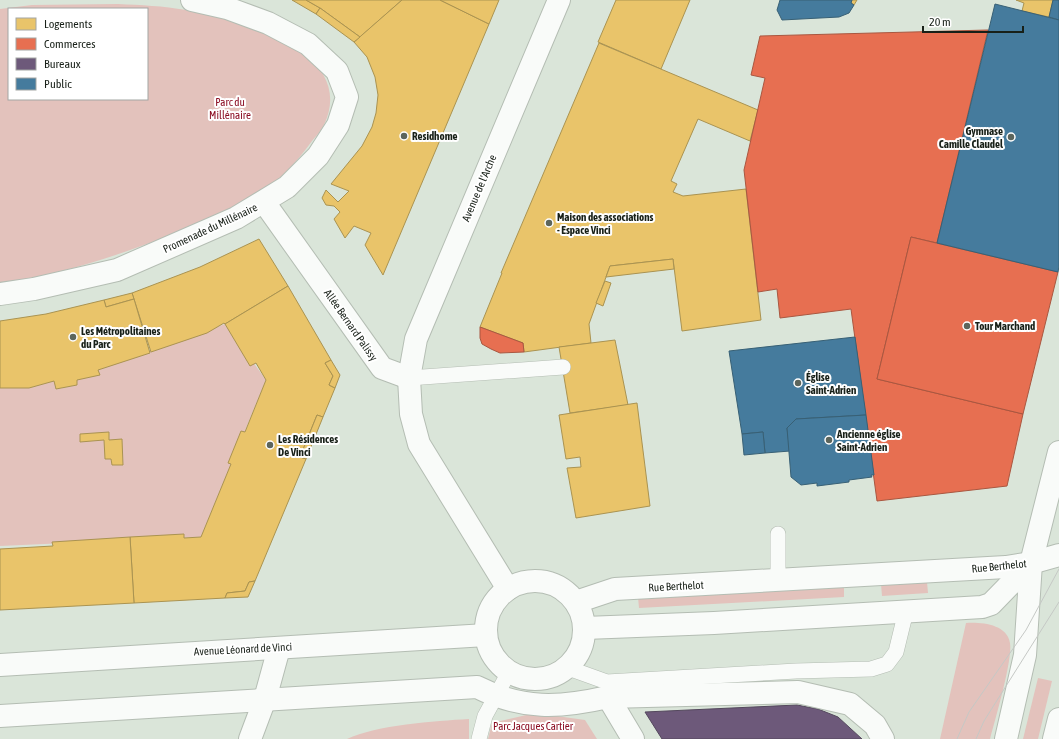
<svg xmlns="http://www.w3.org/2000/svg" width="1059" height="739" font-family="'Asap Condensed',sans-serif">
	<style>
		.green { fill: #e3c2bc; fill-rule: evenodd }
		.homes { fill: #e9c46a; stroke: #aa9351 }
		.shops { fill: #e76f51; stroke: #a95740 }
		.offices { fill: #6d597a; stroke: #54485d }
		.public { fill: #457b9d; stroke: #386075 }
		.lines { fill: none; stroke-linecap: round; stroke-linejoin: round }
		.service-casing { stroke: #b4bdb3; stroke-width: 16 }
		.pedestrian-casing { stroke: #b4bdb3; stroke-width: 24 }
		.minor-casing { stroke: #b4bdb3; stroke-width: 24 }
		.tertiary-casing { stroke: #b4bdb3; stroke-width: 24 }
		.primary-casing { stroke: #b4bdb3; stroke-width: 24 }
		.service { stroke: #f9fbf9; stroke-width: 15 }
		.pedestrian { stroke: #f9fbf9; stroke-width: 22 }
		.minor { stroke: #f9fbf9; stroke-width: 22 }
		.tertiary { stroke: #f9fbf9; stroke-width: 22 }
		.primary { stroke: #f9fbf9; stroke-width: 22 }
		.tram { stroke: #c5c8c5; stroke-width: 1 }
		.poi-dot { fill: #5c655c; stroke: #fff; stroke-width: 1.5 }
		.labels { text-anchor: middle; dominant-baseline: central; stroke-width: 4; stroke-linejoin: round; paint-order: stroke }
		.park-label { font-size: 11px; fill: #8a0b21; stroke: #fff }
		.poi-label { font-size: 11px; font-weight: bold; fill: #182018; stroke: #fff; text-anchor: start }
		.street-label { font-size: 11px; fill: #182018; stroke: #fff }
	</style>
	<rect width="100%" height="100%" fill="#dae5d9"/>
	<g class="green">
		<path d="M118 4C141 5 163 6 186 10 237 19 359 50 324 125 321 131 316 136 312 141 296 163 276 185 252 199 226 214 196 225 168 236 114 257 58 275 0 284V9L32 5ZM9 9H147V99H9Z"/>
		<polygon points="225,324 266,380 201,537 0,546 0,388 29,388 54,381 57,389 77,385 77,380 99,374 98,370"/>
		<polygon points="927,582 928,593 882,596 881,584"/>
		<polygon points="844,586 844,597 639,608 638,597"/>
		<path d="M966 623C981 622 1007 624 1010 643 1013 659 995 720 990 739H940Z"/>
		<polygon points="1038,678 1052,681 1038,739 1023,739"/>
		<polygon points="535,713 585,720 597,739 488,739 492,723"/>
		<path d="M469 719V739H347C376 725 435 721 469 719Z"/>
	</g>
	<g class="homes">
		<polygon points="292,0 306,0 320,8 316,14"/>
		<polygon points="306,0 402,0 360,37 320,8"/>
		<polygon points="402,0 440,0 489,24 383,275 365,245 371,233 354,226 345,238 334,219 340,212 334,206 326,205 322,198 326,190 338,202 349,191 331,184 362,146 372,127 376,113 378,95 375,77 367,57 354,42"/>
		<polygon points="440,0 499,0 489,24"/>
		<polygon points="616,0 690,0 661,69 598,42"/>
		<polygon points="852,0 857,0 854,5 851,3"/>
		<polygon points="1016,0 1053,0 1049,17 1022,11 1024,3"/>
		<polygon points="320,8 360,37 354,42 316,14"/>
		<polygon points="599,43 758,110 750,141 698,119 671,181 677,184 673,192 683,196 746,189 761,320 682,331 673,259 610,266 589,324 591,343 524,352 523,343 480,327 502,273 501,273"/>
		<polygon points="259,239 288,286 225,324 224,323 207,333 151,352 132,293 200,267"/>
		<polygon points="673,259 674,269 606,277 610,266"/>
		<polygon points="605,281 611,283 603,306 596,303"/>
		<polygon points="288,286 331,360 325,363 333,376 329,385 335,388 323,417 317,415 300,457 306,459 255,581 249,582 245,591 227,593 225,598 134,603 130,537 184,534 184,538 201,537 231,464 228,463 241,431 245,432 266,380 256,363 250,366 225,324"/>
		<polygon points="132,293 134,299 106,307 104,300"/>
		<polygon points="134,299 150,353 98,370 100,375 77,380 77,385 56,389 54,381 29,388 0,388 0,321 46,314 104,300 106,307"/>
		<polygon points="615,340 628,405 570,413 559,347"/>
		<polygon points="331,360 340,375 335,388 329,385 333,376 325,363"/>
		<polygon points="637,403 650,506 576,518 567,468 581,467 580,457 566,459 559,415"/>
		<polygon points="317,415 323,417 306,459 300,457"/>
		<polygon points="109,432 109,440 122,439 123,465 112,465 111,459 105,459 104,440 80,442 80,434"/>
		<polygon points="130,537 134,603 0,610 0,549 53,546 52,542"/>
		<polygon points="255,581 248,597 225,598 227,593 245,591 249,582"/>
	</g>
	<g class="shops">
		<polygon points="988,30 937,243 911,237 877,379 1023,414 1007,486 877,501 851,309 780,318 777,289 758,292 744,170 765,78 751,75 760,36"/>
		<polygon points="911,237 1058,272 1023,414 877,379"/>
		<polygon points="480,327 523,343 524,352 500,353 491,349 482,344 480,338"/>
	</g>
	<polygon class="offices" points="797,705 818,709 838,717 862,739 662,739 645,712"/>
	<g class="public">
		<polygon points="780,0 852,0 851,3 854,5 849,13 839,17 782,20 777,10"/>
		<polygon points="1053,0 1059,0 1059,20 1049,17"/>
		<polygon points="995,4 1059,20 1059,266 1058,272 937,243"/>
		<polygon points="855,337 866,415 796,419 787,428 790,451 765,453 763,432 742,434 729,351"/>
		<polygon points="866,415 874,475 871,475 872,477 849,480 849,482 817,486 817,483 801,485 791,477 787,428 796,419"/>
		<polygon points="763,432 765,453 744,455 742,434"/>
	</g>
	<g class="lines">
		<defs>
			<g id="service">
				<polyline points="409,378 563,367"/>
				<polyline points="778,581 778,534"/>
				<polyline points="568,668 607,682 796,671 871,669 887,664 896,652 906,611"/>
				<polyline points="479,739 485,716 509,672"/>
			</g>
			<g id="pedestrian">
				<polyline points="264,202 382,368 409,378"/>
				<polyline points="0,294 34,289 117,270 236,218 287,187 318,156 338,125 347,97 337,71 308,44 268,23 227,8 192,0"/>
				<polyline points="608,697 633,739"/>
				<path d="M0 716 477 687C522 710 560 708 608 697L798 692 850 704 875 725 883 739"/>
			</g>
			<g id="minor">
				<circle cx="535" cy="630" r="49"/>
				<polyline points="508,589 419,444 411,414 409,378 416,339 559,0"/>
				<polyline points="576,602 615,589 1006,567 1031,563"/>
				<polyline points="585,628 714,623 982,607 991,604 1031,563"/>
				<polyline points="0,665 486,635"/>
				<polyline points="250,739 265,699 279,648"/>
			</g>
			<polyline id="tertiary" points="1031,563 1059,555"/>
			<g id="primary">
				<polyline points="1006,739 1025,655 1031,563 1059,452"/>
				<polyline points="1054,739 1059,719"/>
			</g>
		</defs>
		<use href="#service" class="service-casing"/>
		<use href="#pedestrian" class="pedestrian-casing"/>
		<use href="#minor" class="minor-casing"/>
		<use href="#tertiary" class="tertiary-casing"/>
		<use href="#primary" class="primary-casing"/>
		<use href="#service" class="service"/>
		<use href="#pedestrian" class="pedestrian"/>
		<use href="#minor" class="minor"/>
		<use href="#tertiary" class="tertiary"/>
		<use href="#primary" class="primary"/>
		<g class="tram">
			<polyline points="957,739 969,712 1026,630 1059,569"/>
			<polyline points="976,739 984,721 1059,602"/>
		</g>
	</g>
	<g class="poi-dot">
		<circle cx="404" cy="136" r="4"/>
		<circle cx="1011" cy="137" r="4"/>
		<circle cx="549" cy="223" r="4"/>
		<circle cx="967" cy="326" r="4"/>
		<circle cx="73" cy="337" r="4"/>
		<circle cx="798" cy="383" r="4"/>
		<circle cx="829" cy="440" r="4"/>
		<circle cx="270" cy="445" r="4"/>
	</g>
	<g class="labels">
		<g class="park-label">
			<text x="230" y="102">Parc du<tspan x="230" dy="13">Millénaire</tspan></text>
			<text x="533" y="726">Parc Jacques Cartier</text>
		</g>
		<g class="poi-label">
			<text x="1003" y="131" text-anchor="end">Gymnase<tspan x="1003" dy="13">Camille Claudel</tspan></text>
			<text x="412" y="136">Residhome</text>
			<text x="557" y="217">Maison des associations<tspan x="557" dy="13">- Espace Vinci</tspan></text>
			<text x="975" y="326">Tour Marchand</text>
			<text x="81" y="331">Les Métropolitaines<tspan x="81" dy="13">du Parc</tspan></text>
			<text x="806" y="377">Église<tspan x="806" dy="13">Saint-Adrien</tspan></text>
			<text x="837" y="434">Ancienne église<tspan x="837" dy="13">Saint-Adrien</tspan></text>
			<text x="278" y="439">Les Résidences<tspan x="278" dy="13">De Vinci</tspan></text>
		</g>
		<g class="street-label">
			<text transform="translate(479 188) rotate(-67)">Avenue de l'Arche</text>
			<text transform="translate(210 228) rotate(-25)">Promenade du Millénaire</text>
			<text transform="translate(351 325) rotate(55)">Allée Bernard Palissy</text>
			<text transform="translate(999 566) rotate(-6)">Rue Berthelot</text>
			<text transform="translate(676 586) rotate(-3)">Rue Berthelot</text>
			<text transform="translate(243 649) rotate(-3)">Avenue Léonard de Vinci</text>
		</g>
	</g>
	<rect x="8" y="8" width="140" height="92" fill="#ffffff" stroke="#a3a6a3"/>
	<rect x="16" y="18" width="20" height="12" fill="#e9c46a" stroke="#a3a6a3"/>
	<text x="44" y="28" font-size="12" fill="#182018">Logements</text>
	<rect x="16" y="38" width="20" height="12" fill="#e76f51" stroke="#a3a6a3"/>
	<text x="44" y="48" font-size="12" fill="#182018">Commerces</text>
	<rect x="16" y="58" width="20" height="12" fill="#6d597a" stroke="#a3a6a3"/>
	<text x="44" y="68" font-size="12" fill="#182018">Bureaux</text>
	<rect x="16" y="78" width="20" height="12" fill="#457b9d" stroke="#a3a6a3"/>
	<text x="44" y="88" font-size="12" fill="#182018">Public</text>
	<path d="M923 26v6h100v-6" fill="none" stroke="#182018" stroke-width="2"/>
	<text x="929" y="26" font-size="12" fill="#182018" stroke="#ffffff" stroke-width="3" paint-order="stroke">20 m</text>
</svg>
